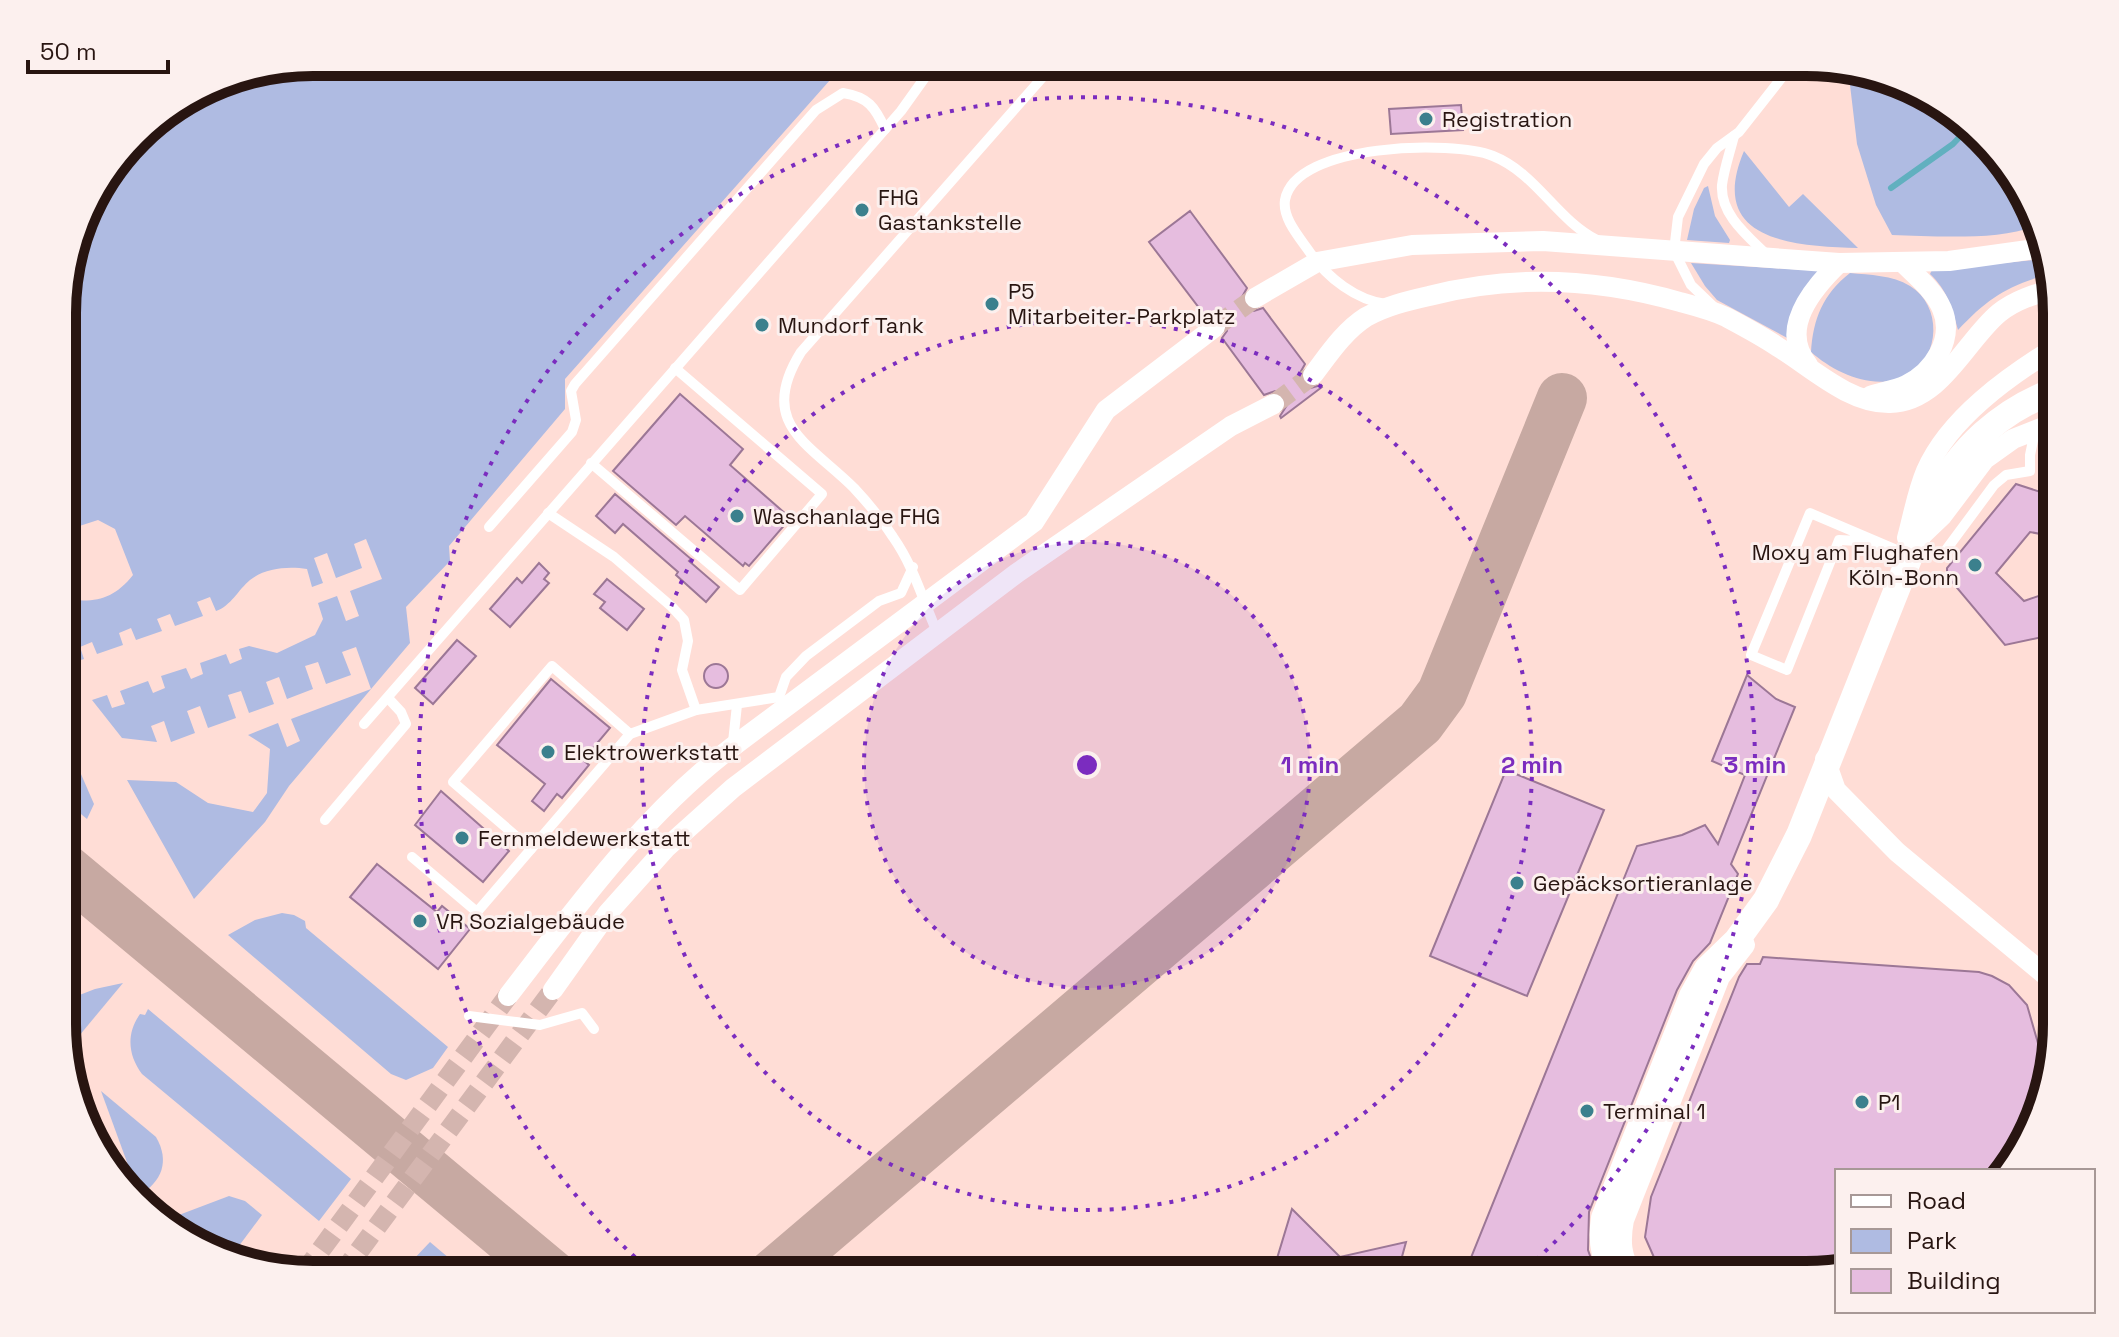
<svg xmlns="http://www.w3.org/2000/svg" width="2119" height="1337" font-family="'Space Grotesk',sans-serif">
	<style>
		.green { fill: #afbbe2 }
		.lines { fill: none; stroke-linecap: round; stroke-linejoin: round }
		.stream { stroke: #61b0bf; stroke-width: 6 }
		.taxiway { stroke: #c7a9a2; stroke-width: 50 }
		.building { fill: #e6bddf; stroke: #9c7796; stroke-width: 2 }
		.minor-tunnel { stroke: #d4b5af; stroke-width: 20; stroke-dasharray: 20 10; stroke-linecap: butt }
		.service { stroke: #fff; stroke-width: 10 }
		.minor { stroke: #fff; stroke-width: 20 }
		.tertiary { stroke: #fff; stroke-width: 26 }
		.ring { fill: none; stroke: #7b2cbf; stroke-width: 4; stroke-dasharray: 4 8 }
		.poi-dot { fill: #3b808d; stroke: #fcf0ee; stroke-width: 3 }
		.labels { text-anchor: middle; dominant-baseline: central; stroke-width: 6; stroke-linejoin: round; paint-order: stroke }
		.poi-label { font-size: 22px; fill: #281511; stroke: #fcf0ee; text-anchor: start }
		.rim { fill: none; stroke: #281511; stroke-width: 10 }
		.centre { fill: #7b2cbf; stroke: #fcf0ee; stroke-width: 4 }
		.ring-label { font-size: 24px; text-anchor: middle; font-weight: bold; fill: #7b2cbf; stroke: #fcf0ee; stroke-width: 6; stroke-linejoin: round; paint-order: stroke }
	</style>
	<rect width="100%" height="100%" fill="#ffddd6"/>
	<g class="green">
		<path d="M313 62H846L565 379V409L449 546 450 561 406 607 410 643 289 786 265 822 194 899 127 780 176 782 208 803 253 812 267 793 270 749 248 735 278 723 287 747 300 741 291 719 371 689 356 647 342 652 351 675 326 684 318 662 305 666 313 689 287 699 279 677 266 682 274 704 249 713 241 691 228 695 236 718 208 728 200 706 187 711 195 733 171 742 164 721 151 726 157 742 122 738 92 700 107 695 112 708 125 704 120 691 148 681 153 693 165 688 161 676 186 668 191 679 203 674 200 663 226 654 230 664 242 659 239 649 249 646 277 653 315 635 323 619 318 603 337 596 346 621 359 616 350 591 382 579 366 539 354 544 362 568 336 578 327 553 314 558 323 583 312 587 307 569C288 566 265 568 250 580 238 590 231 606 216 611L210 597 197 602 203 616 175 626 170 614 157 619 162 631 136 640 131 628 119 633 123 645 97 654 92 642 80 647 84 659 68 664 64 662V599C95 603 113 600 133 575L115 529 98 520 64 531V281L88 202 147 125 217 81Z"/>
		<path d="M1848 68 1871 71 1945 104 2023 187 2035 226C1998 241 1932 236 1892 235L1876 205 1857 144Z"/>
		<path d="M1744 151 1789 207 1803 194 1858 248C1793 246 1706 241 1744 151Z"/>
		<polygon points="1708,186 1715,216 1730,240 1729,243 1687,240 1694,209 1704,188"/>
		<path d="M2045 259 2050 274C2008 285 1988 298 1958 330 1952 307 1947 290 1930 274L1932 270Z"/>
		<polygon points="1691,263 1821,271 1791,340 1717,300 1705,286"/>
		<path d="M1850 273C1870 275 1892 275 1910 286 1942 305 1941 357 1908 375 1876 392 1836 374 1811 352 1813 319 1823 294 1850 273Z"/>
		<polygon points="64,735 94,804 87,819 64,800"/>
		<polygon points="282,913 294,915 305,921 306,928 448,1047 433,1068 406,1080 391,1074 228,935 255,920"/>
		<polygon points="123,983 74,1042 64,1034 64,1001 95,989"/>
		<path d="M148 1009 351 1179 319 1221 142 1074C128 1055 126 1034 140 1014L145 1015Z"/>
		<path d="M101 1091 156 1137C170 1161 162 1182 139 1195Z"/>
		<polygon points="229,1196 245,1201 262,1215 230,1258 174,1233 163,1221"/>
		<polygon points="430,1242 469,1275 409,1275 411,1262"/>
	</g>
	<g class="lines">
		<polyline class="stream" points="1891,188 1953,144 1968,128"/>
		<g class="taxiway">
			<polyline points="64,868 552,1275"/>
			<polyline points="772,1275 1420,723 1442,693 1562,398"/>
		</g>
	</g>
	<g class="building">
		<polygon points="1461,105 1463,130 1391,134 1389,109"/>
		<polygon points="1190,211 1247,288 1242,297 1244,305 1254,311 1263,308 1305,364 1300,373 1301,381 1311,388 1321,385 1322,387 1281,418 1280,416 1287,405 1285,397 1275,391 1264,395 1222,338 1227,331 1226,320 1214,314 1206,317 1149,242"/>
		<polygon points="680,394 743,449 730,465 787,515 784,518 788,521 749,566 745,563 743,566 685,516 676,525 613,471"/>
		<polygon points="2016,484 2056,497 2056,537 2030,532 1996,573 2024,601 2056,590 2056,634 2005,645 1947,576 1947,568"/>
		<polygon points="615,494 691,559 689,561 719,587 706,602 676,575 678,572 623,524 615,533 596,516"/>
		<polygon points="539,563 549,573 544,579 549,583 510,627 490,609 517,578 522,583"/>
		<polygon points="607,579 644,609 627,630 600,608 605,602 594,594"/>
		<polygon points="457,640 476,656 433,704 415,688"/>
		<circle cx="716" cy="676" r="12"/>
		<polygon points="1747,675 1776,699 1795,707 1731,864 1738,874 1710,943 1693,961 1677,990 1589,1212 1588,1250 1597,1275 1464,1275 1637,846 1682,835 1705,825 1718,844 1745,775 1712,761"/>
		<polygon points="551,679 610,728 583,760 589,765 562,798 557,794 544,811 532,801 545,784 497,745"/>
		<polygon points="1506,770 1604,810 1527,996 1430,956"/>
		<polygon points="441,791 509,851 483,882 415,825"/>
		<polygon points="377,864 437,912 442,906 470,929 438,969 350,897"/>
		<polygon points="1763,957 1979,972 1992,976 2009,985 2027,1005 2046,1071 2015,1163 2006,1171 1837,1171 1837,1270 1822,1274 1668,1275 1656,1262 1645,1237 1651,1197 1739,977 1747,964 1760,964"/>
		<polygon points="1292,1209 1340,1257 1406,1242 1397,1275 1272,1275"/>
	</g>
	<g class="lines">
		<g class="minor-tunnel">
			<polyline points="1215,327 1255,298"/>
			<polyline points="1274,404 1313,375"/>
			<polyline points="303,1274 508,996"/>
			<polyline points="341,1275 553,990"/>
		</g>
		<g class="service">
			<path d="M1734 136C1730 152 1724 169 1722 185 1720 215 1749 237 1768 256"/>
			<path d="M1386 304C1356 300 1328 278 1311 254 1301 239 1282 219 1285 200 1295 143 1453 140 1493 156 1536 173 1557 220 1597 240"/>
			<polyline points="1713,306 1691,285 1674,251 1678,217 1704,164 1717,148 1739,132 1794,62"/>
			<polyline points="591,463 740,590 822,494 675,368"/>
			<polyline points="548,513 614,557 672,607 684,620 688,641 682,670 696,710"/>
			<polygon points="1810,513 1904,553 1859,541 1839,540 1787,670 1751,655"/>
			<path d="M489 527 572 432 576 420 571 391 575 384 816 110 843 93C868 97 875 107 885 129"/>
			<polyline points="1940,558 1994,485 2006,475 2030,471 2030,455 2035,431"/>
			<path d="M937 632C922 598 914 567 893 537 882 520 868 503 854 488 810 444 756 424 801 352L1056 62"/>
			<polyline points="364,724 901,111 936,62"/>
			<polyline points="733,742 737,705"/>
			<polyline points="325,820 406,724 401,712 388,698"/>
			<polyline points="531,849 453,782 552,666 630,734"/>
			<polyline points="412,857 477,912 630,734 696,710 779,697 786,677 806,656 879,601 901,593 913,567"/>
			<polyline points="469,1016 540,1025 582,1013 594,1029"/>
		</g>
		<g class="minor">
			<polyline points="1255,298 1317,262 1412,245 1543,241 1839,263 1949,261 2042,248"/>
			<path d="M1808 365C1778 329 1813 288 1839 263"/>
			<path d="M1313 375C1329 354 1344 331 1366 317 1386 306 1407 301 1429 296 1514 274 1596 278 1680 302 1695 306 1711 310 1726 317 1743 326 1762 336 1778 347 1811 367 1849 404 1890 403 1941 402 1966 340 1999 313 2015 300 2035 294 2054 289"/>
			<path d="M1870 396C1882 392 1895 390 1906 385 1933 372 1955 339 1942 309 1934 290 1916 276 1902 262"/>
			<polyline points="1921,536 1942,516 1985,459 2013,439 2056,422"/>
			<path d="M1907 538C1913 516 1917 492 1926 471 1949 418 2009 376 2056 347"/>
			<polyline points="1825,759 1836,790 1897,852 2056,984"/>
			<polyline points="553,990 607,914 666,848 733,788 1017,573 1231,426 1274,404"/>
			<path d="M508 996C576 908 642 816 731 748L1034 522 1106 410 1215 327"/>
			<path d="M1633 1275C1621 1257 1620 1241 1624 1220L1720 977 1745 945"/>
		</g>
		<path class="tertiary" d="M1617 1275C1602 1260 1601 1238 1604 1218L1692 996 1707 969 1737 940 1766 900 1799 835 1932 501C1959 449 2001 410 2056 390"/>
	</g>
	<circle cx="1087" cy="765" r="223" fill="#7b2cbf" fill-opacity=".12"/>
	<g class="ring">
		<circle cx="1087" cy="765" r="223"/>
		<circle cx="1087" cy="765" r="445"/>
		<path d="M653 1273A668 668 0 1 1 1521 1273"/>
	</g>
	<g class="poi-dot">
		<circle cx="1426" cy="119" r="8"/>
		<circle cx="862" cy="210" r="8"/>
		<circle cx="992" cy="304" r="8"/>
		<circle cx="762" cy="325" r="8"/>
		<circle cx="737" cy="516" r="8"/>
		<circle cx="1975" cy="565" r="8"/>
		<circle cx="548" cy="752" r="8"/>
		<circle cx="462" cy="838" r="8"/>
		<circle cx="1517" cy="883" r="8"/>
		<circle cx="420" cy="921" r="8"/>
		<circle cx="1862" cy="1102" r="8"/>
		<circle cx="1587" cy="1111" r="8"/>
	</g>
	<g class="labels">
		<g class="poi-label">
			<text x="1442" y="119">Registration</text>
			<text x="878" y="197">FHG<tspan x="878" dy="25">Gastankstelle</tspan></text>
			<text x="1008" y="291">P5<tspan x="1008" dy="25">Mitarbeiter-Parkplatz</tspan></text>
			<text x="778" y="325">Mundorf Tank</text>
			<text x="753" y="516">Waschanlage FHG</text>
			<text x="1959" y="552" text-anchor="end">Moxy am Flughafen<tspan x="1959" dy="25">Köln-Bonn</tspan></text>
			<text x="564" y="752">Elektrowerkstatt</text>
			<text x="478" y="838">Fernmeldewerkstatt</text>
			<text x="1533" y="883">Gepäcksortieranlage</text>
			<text x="436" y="921">VR Sozialgebäude</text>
			<text x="1878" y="1102">P1</text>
			<text x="1603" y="1111">Terminal 1</text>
		</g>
	</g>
	<path d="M0 0H2119V1337H0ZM313 76H1806A237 237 0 0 1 2043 313V1024A237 237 0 0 1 1806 1261H313A237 237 0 0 1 76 1024V313A237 237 0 0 1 313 76Z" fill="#fcf0ee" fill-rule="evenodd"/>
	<path class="rim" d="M313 76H1806A237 237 0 0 1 2043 313V1024A237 237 0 0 1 1806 1261H313A237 237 0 0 1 76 1024V313A237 237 0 0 1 313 76Z"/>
	<circle cx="1087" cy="765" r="12" class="centre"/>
	<g class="ring-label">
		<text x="1310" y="773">1 min</text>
		<text x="1532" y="773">2 min</text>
		<text x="1755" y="773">3 min</text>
	</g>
	<rect x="1835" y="1169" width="260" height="144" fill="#fcf0ee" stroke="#a79896" stroke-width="2"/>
	<rect x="1851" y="1195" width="40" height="12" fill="#ffffff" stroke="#a79896" stroke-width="2"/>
	<text x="1907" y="1209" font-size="24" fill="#281511">Road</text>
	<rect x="1851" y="1229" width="40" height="24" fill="#afbbe2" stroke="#a79896" stroke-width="2"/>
	<text x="1907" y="1249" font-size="24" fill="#281511">Park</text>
	<rect x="1851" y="1269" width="40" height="24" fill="#e6bddf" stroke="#a79896" stroke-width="2"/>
	<text x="1907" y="1289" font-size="24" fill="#281511">Building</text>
	<path d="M28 60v12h140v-12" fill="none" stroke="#281511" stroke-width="4"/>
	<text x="40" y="60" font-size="24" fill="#281511" stroke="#fcf0ee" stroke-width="6" paint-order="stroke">50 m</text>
</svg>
